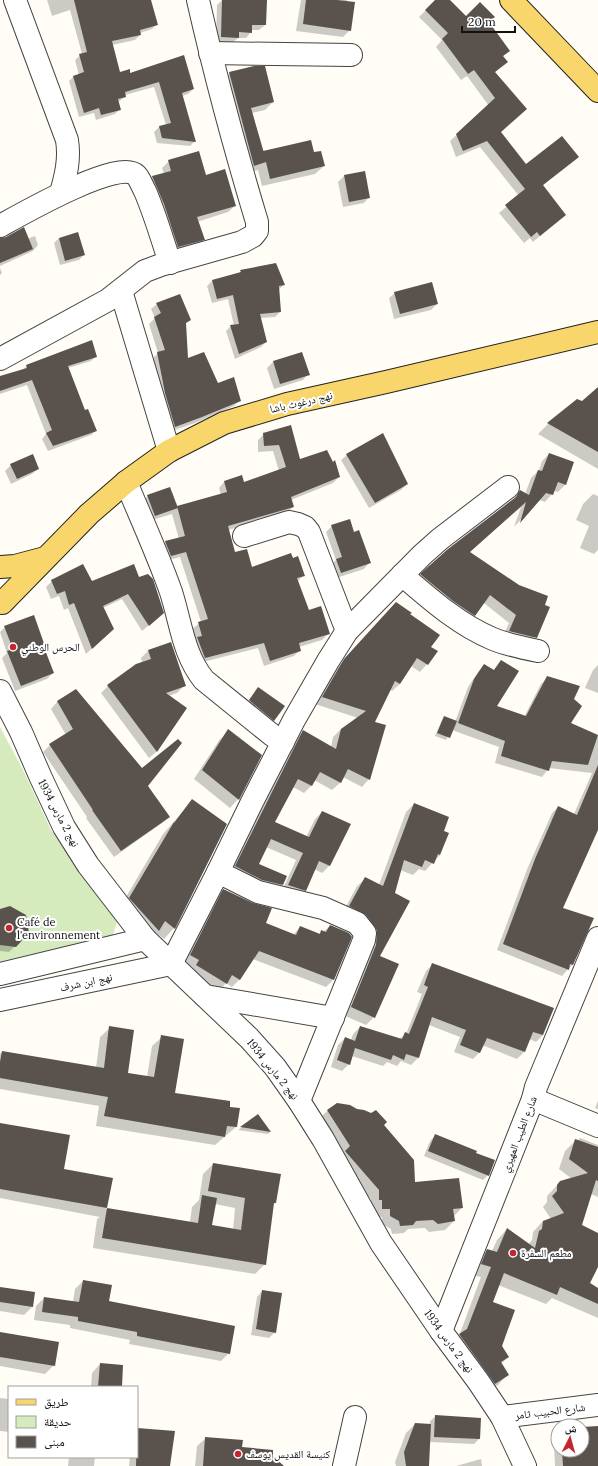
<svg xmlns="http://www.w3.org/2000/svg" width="598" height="1466" font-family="Lora,'Noto Naskh Arabic',serif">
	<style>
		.green { fill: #d5ebbd }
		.shadow { fill: #0003; fill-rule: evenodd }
		.building { fill: #5a524d }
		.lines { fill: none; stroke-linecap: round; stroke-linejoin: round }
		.minor-casing { stroke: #444; stroke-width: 24 }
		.major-casing { stroke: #222; stroke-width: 24 }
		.minor { stroke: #fff; stroke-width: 22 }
		.major { stroke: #f9d66b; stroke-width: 22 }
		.poi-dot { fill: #c4262e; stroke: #fff; stroke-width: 1.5 }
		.labels { text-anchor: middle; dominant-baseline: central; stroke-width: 4; stroke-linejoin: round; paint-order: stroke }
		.street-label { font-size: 11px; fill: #111; stroke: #fff }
		.poi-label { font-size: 11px; fill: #111; stroke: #fff; text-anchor: start }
	</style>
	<rect width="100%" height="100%" fill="#fffdf5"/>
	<polygon class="green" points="0,727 23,770 51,830 117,921 113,935 0,963"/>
	<g class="shadow">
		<polygon points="47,0 117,0 157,24 152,29 140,33 140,35 135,40 112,45 120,73 130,74 193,89 188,94 182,96 195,141 190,146 157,143 154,132 159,127 166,125 154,87 125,95 125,97 118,102 120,109 115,114 96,120 94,113 79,117 69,81 74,76 79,75 75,60 82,54 70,10 52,16"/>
		<polygon points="222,0 266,0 265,25 259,30 251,30 251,32 246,38 238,38 232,43 216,42 217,5"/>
		<polygon points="301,0 347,0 350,30 343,37 296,31"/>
		<polygon points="436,0 448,0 466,18 488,22 509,50 502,57 506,62 494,73 500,133 526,166 578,157 542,186 565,215 533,242 530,238 524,243 499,213 519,196 480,147 456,157 450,141 489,106 467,76 461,80 436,47 442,40 419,17"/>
		<polygon points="230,73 273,102 265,110 252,113 263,153 313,153 324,166 315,174 262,186 258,170 245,173 222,81"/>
		<polygon points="169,161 205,176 235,206 228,212 197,222 203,239 197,246 171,253 145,184 152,177 164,174 162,168"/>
		<polygon points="344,176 369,197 364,203 343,207 338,182"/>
		<polygon points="35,236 38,245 33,251 0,266 0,249"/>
		<polygon points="59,238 84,255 79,260 60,265 54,243"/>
		<polygon points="0,268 2,273 0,275"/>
		<polygon points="241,271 284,285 278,290 280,312 275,317 260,318 266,342 261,347 235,359 226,331 231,326 234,326 228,299 212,303 207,286 212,281 238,274"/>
		<polygon points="395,293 437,304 431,310 394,319 389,298"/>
		<polygon points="157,304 190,319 185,324 187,360 217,385 240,400 234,406 195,423 169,432 152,359 158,353 149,324 155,318 151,309"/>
		<polygon points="301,353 308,374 303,380 274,389 267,368 273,362"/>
		<polygon points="96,356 91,361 68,368 85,412 96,430 91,435 48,451 42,439 46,434 27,385 0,394 0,378 22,370 27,366"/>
		<polygon points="598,388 598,469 538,434 548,424 583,402"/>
		<polygon points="290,427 299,460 339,477 333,483 291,500 293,507 287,513 228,530 235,553 252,568 293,559 304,575 297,582 308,611 328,634 322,640 299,647 300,650 294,656 264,666 258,648 199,663 192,629 201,622 180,557 165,561 159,548 165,542 179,539 172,514 149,521 142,502 148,496 176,508 221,495 219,488 225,481 244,483 279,471 273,451 258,452 258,440 264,434"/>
		<polygon points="549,454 573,462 565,485 558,492 554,491 552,494 545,502 539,500 514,527 521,507 469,552 538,634 530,641 502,638 509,623 484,603 467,623 414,582 449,549 511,502 520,491 525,494 531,478 539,470 542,461"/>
		<polygon points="347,455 407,484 401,490 369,508 341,460"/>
		<polygon points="11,465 38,469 32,474 11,484 5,471"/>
		<polygon points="593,494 598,496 598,550 594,554 580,548 589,526 576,520 583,504"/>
		<polygon points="332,526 354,533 369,563 364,569 336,578 331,565 336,560 326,532"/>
		<polygon points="83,565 92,582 138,578 157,618 142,631 122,599 103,608 107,634 86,654 68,608 64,610 59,596 51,599 46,587 52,581"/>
		<polygon points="389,611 409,614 430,647 427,664 420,672 411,666 400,684 392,691 390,689 373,722 369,779 362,787 343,777 340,783 332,790 314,780 311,786 304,793 293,787 274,822 306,837 315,819 322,812 349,825 329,866 322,873 314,869 305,890 298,898 281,893 296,860 266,847 258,865 282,885 274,892 228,874 295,739 303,732 331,747 333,737 341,729 358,718 315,704 337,668"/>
		<polygon points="5,627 44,650 53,673 47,679 15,691 2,658 7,653 0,632"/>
		<polygon points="170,644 184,686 177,693 168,696 186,709 156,752 149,758 101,693 108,686 136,665 142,663 141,658 148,651"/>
		<polygon points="501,661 496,706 524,717 541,684 547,678 573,699 570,724 598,736 598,828 562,908 572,965 562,976 497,950 528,867 552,813 558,807 574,814 592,773 549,768 542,777 495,763 499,747 452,730 446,740 435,736 442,720 445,717 455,722 468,687 478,672 484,665 493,671"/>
		<polygon points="598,665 598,693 585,688 593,670"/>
		<polygon points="259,689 274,720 268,726 244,707"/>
		<polygon points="76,691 169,816 162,823 114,857 86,818 87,817 43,752 50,745 66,735 51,709 57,702"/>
		<polygon points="229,731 238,799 230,808 194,779 220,739"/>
		<polygon points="193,800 174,928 164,939 156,933 148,941 119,909 163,834"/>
		<polygon points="414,804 443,831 440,855 425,871 419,869 413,875 400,870 379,956 374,1017 366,1025 343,1015 368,954 342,914 357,886 366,878 379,885 406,812"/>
		<polygon points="224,890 264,924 293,935 300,927 319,934 321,932 323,932 330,926 333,980 326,987 253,959 240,979 232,987 226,983 219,991 189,973 192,967 183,962 216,897"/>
		<polygon points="0,910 28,933 9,952 0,951"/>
		<polygon points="433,964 543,1035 536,1042 529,1039 524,1052 517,1059 482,1045 480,1052 473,1059 454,1052 460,1037 429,1025 418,1058 411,1065 401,1061 397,1066 387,1062 383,1066 352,1056 349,1064 342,1071 331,1067 338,1045 345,1038 351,1040 353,1034 360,1027 399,1039 406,1034 422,994 417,992 426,971"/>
		<polygon points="110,1028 127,1073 147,1077 152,1046 162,1037 174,1093 228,1108 236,1127 215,1145 96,1126 99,1106 0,1089 0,1054 2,1052 96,1068 100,1037"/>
		<polygon points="598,1101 598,1109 595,1108"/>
		<polygon points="338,1104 383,1125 415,1183 462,1208 454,1216 454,1221 445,1230 429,1232 425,1228 408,1229 404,1233 392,1234 391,1229 382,1224 382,1217 374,1217 371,1208 371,1199 337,1160 319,1119 327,1111"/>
		<polygon points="258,1115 270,1132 268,1134 238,1130"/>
		<path d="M0 1124 63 1170 112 1179 106 1209 190 1222 192 1207 199 1200 203 1174 213 1164 275 1203 273 1205 265 1264 255 1274 93 1248 97 1219 100 1217 0 1198ZM215 1204 235 1208 233 1230 211 1226Z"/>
		<polygon points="435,1136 475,1154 488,1175 483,1180 424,1156 430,1141"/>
		<polygon points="580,1138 598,1145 598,1197 591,1194 581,1225 598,1234 598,1265 589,1283 598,1289 598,1318 552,1298 546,1304 498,1285 492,1303 500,1346 508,1357 501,1364 508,1374 498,1385 484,1393 450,1345 459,1336 481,1277 471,1275 477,1260 487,1250 492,1251 497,1240 507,1229 528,1245 532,1240 533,1232 543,1221 551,1219 543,1207 547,1202 547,1196 550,1193 560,1182 572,1179 559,1169 565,1151 575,1141 577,1141"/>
		<polygon points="83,1281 111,1286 108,1302 229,1353 221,1361 129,1344 130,1340 70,1328 70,1325 34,1320 36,1306 44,1298 73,1302 75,1289"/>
		<polygon points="0,1288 32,1307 24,1315 0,1311"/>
		<polygon points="262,1291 275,1332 269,1338 251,1335 257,1297"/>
		<polygon points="0,1333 54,1365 45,1374 0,1366"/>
		<polygon points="100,1364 121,1387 91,1387 92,1373"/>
		<polygon points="0,1398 9,1399 9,1432 0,1431"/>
		<polygon points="436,1416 479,1439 474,1444 429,1442 428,1466 396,1466 395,1462 406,1433 415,1424 430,1425 430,1421"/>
		<polygon points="582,1428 598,1433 598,1466 555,1466 554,1444 558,1440 558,1450 582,1450"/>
		<polygon points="206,1438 272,1457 279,1466 195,1466 197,1446"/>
		<polygon points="69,1457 95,1457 94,1466 68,1466"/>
		<polygon points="130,1457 137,1457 169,1466 129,1466"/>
		<polygon points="481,1459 482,1466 456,1466"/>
	</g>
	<g class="building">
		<polygon points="74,0 151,0 158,25 140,30 141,35 112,41 120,72 130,69 130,73 184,55 194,89 182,93 196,142 162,138 159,126 171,123 159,82 125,92 126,97 118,99 121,110 101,115 99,108 84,113 73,76 84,72 79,54 87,52"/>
		<polygon points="222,0 267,0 266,25 252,25 252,33 239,32 239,38 221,37"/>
		<polygon points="306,0 337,0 355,2 351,31 303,24"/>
		<polygon points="435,0 450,0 466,16 480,2 495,17 489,22 510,51 503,56 508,62 495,72 527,109 501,132 526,164 562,136 579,157 543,185 566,215 540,236 537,232 531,237 505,205 525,189 487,141 463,151 456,134 495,98 474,70 468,74 442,39 448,33 425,10"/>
		<polygon points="254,66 265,66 274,102 251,108 264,153 263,151 311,140 314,152 321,151 325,166 270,179 266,162 254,166 229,72"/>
		<polygon points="199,151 206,175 225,169 236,206 197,217 205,240 178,247 164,204 152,176 171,171 168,160"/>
		<polygon points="365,171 370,198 349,202 344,175"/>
		<polygon points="24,227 33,249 0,263 0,238 6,237"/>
		<polygon points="78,232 85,255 65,261 59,238"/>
		<polygon points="276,263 285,285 279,286 281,312 260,314 267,342 239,354 230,325 239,324 233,295 217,299 212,280 241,272 240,270"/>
		<polygon points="432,282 438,304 400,314 394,292"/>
		<polygon points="180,294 191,320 186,323 188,358 204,352 218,383 234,377 241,401 202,417 175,427 165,393 157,352 165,350 154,317 161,313 156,303"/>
		<polygon points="92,340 97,357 68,366 85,410 88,409 97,431 53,446 46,433 52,430 32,380 0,391 0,376 27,368 26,365"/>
		<polygon points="302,352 310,375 280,384 273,361"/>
		<polygon points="598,387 598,452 547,423 577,399 582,401"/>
		<polygon points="291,425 300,459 327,450 333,462 335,460 340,477 291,497 294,507 228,526 235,552 247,549 252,567 291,553 293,558 298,556 305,576 297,578 309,610 321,606 330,634 299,643 301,651 270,661 264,643 205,658 197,637 202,636 198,622 208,619 186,552 171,556 165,541 185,536 177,506 227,492 224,481 242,475 244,482 286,467 279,445 264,446 263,433"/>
		<polygon points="383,433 408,484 375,503 346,454"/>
		<polygon points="549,453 574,462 566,485 558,482 553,495 546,493 520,523 526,502 470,552 519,585 548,596 545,605 550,607 537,638 509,631 516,615 490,595 475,616 453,601 420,574 448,549 516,497 520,490 529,495 538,470 542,471"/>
		<polygon points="33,454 39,469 17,479 10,464"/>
		<polygon points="170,487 178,508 155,516 147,495"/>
		<polygon points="350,519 354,532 359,530 371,563 341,573 336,559 342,557 331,525"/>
		<polygon points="83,564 92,581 134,564 139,577 148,574 153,579 164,613 149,626 128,594 103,606 114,629 92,649 74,603 69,605 65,591 57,594 51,580"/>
		<polygon points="396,602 412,613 410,614 440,635 431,647 438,651 428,665 417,658 400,684 395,681 375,722 386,725 370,780 348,769 341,783 320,772 312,786 298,779 275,822 309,837 322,811 351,824 330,866 319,861 306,891 288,885 303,853 271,839 259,864 287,876 283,885 262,880 235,866 303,730 336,749 341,729 366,711 322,697 344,659"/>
		<polygon points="34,615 46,649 45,650 54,673 21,686 7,651 13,649 4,626"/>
		<polygon points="171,642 186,686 166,693 187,708 157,752 107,685 136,664 151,659 148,650"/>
		<polygon points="501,660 519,671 497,706 526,716 547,676 580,686 574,699 582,706 571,723 598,735 588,765 552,761 549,771 501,756 505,741 458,723 474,679 484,664 494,670"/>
		<polygon points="258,687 285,706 274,721 249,700"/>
		<polygon points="76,689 142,768 178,739 182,743 148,786 170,817 121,851 92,810 93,810 49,744 73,729 57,701"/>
		<polygon points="444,716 457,721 450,738 437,733"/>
		<polygon points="228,729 262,755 239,800 202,770"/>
		<polygon points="598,765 598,830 563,908 594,918 573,965 570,964 569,970 503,944 535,859 558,806 577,815"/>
		<polygon points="192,799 227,824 175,929 165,921 159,931 129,898 174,822 174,823"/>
		<polygon points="414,803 449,817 444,831 449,833 440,855 438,854 434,864 425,860 422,867 404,860 395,893 410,901 380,956 399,964 375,1018 351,1007 376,945 377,930 366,915 349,906 365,877 383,886"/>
		<polygon points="223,889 253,903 272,908 266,923 296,935 300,926 320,934 321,930 326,932 330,925 349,933 352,937 334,980 259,951 240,980 232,975 227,984 196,965 199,960 190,955"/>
		<polygon points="10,906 26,915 29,933 16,947 0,945 0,909"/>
		<polygon points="432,963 554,1008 543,1035 533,1032 525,1052 487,1038 480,1053 460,1045 466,1030 432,1017 419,1058 406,1054 404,1060 393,1055 391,1060 355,1048 350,1065 337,1060 345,1037 355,1041 360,1026 402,1039 405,1032 409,1034 428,987 424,985"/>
		<polygon points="109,1026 134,1030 128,1073 154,1077 161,1035 184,1039 175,1093 230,1101 230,1107 240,1108 237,1127 227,1126 225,1137 104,1116 108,1097 0,1078 0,1062 2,1051 104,1068"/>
		<polygon points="337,1103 350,1105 357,1109 364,1110 371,1113 376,1110 387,1122 384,1125 414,1160 415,1182 459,1178 463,1208 453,1209 455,1221 438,1224 433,1220 416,1221 413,1225 400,1226 399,1221 390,1216 390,1209 382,1209 382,1200 379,1200 379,1190 345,1151 350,1146 327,1110"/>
		<polygon points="258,1114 271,1132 240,1127"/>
		<polygon points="0,1123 70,1135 64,1169 113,1178 107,1208 0,1189"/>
		<polygon points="435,1134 477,1151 476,1153 495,1160 489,1176 428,1151"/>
		<polygon points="575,1139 598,1147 598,1181 596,1180 582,1225 598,1233 598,1267 590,1283 598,1288 598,1304 560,1287 557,1295 504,1273 493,1302 515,1310 502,1346 509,1357 501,1362 509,1375 495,1384 459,1334 467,1329 491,1267 481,1264 487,1249 497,1252 507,1228 535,1248 539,1231 542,1229 543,1221 564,1213 552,1196 557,1191 557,1185 560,1181 588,1173 569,1159"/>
		<polygon points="213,1163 281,1174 276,1203 274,1203 266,1265 102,1238 107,1208 198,1223 202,1195 217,1198 212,1225 241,1230 245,1198 208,1191"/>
		<polygon points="83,1280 112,1285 109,1301 235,1326 230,1354 137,1336 137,1332 78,1321 78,1317 42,1312 44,1297 79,1302"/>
		<polygon points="0,1287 35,1292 33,1307 0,1302"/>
		<polygon points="262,1290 282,1293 276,1333 256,1329"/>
		<polygon points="0,1332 59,1342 55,1366 0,1357"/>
		<polygon points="100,1363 123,1365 122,1387 98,1387"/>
		<polygon points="435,1415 481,1418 480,1439 434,1437"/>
		<polygon points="415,1423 431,1424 429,1466 406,1466 404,1452"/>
		<polygon points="598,1426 598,1466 563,1466 562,1450 582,1450 582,1427"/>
		<polygon points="137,1428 175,1431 170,1466 136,1466"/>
		<polygon points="205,1437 243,1440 242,1447 273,1450 273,1456 284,1466 203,1466"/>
	</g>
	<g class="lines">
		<defs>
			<g id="minor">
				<path d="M15 0 67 140C70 159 66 175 61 193"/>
				<polyline points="210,53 351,55"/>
				<path d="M0 226C20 215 119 158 136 175 140 179 142 186 145 191 155 214 162 239 170 263"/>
				<polyline points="121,291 169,451"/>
				<path d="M0 359 108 300 145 271 161 265 242 242 253 236 257 231V222C235 149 215 75 198 0"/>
				<path d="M126 482C141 518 158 555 171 592 181 623 183 654 204 680L272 735 283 742"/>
				<polyline points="244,536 289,522 298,524 305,527 309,532 347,631"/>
				<path d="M402 575C430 599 459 625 493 639 508 645 523 648 538 651"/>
				<polyline points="0,691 21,732 41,778 64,827 88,865 145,939 249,1038 275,1067 299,1101 323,1139 381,1243 441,1331 478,1381 502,1417 525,1466"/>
				<polyline points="218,872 258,892 323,908 357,923 365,933 364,940 299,1101"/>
				<polyline points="171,964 218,872 252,802 294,720 328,661 347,631 422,555 440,539 508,487"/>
				<polyline points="0,974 145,939"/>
				<polyline points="205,996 333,1018"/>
				<polyline points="0,1000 171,964"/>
				<polyline points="533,1099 598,1126"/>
				<polyline points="441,1331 533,1099 536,1087 598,938"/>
				<polyline points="502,1417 598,1405"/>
				<polyline points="344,1466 355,1417"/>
			</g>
			<g id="major">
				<polyline points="511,0 598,91"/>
				<polyline points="0,567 15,566 45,558"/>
				<polyline points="2,603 89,514 126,482 169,451 224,423 287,404 386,382 598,332"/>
			</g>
		</defs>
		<use href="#minor" class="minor-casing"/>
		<use href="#major" class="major-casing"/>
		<use href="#minor" class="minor"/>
		<use href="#major" class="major"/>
	</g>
	<g class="poi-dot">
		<circle cx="13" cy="647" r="4"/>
		<circle cx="9" cy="928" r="4"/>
		<circle cx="513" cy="1253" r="4"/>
		<circle cx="238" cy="1454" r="4"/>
	</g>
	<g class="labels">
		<g class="street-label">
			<text transform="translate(301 402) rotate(-13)">نهج درغوث باشا</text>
			<text transform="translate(59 813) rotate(62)">نهج 2 مارس 1934</text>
			<text transform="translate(86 982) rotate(-12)">نهج ابن شرف</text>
			<text transform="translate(273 1069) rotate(51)">نهج 2 مارس 1934</text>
			<text transform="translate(519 1134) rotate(-69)">شارع الطيب المهيري</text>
			<text transform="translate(449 1341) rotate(54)">نهج 2 مارس 1934</text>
			<text transform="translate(550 1411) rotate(-7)">شارع الحبيب ثامر</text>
		</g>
		<g class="poi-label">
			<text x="21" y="647">الحرس الوطني</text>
			<text x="17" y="922">Café de<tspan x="17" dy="13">l'environnement</tspan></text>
			<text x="521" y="1253">مطعم السفرة</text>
			<text x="246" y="1454">كنيسة القديس يوسف</text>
		</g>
	</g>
	<rect x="8" y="1386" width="130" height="72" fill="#ffffff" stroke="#a0a0a0"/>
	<rect x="16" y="1399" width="20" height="6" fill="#f9d66b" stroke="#a0a0a0"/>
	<text x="44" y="1406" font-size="12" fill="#111111">طريق</text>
	<rect x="16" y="1416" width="20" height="12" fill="#d5ebbd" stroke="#a0a0a0"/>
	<text x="44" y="1426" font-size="12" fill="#111111">حديقة</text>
	<rect x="16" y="1436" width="20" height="12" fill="#5a524d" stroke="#a0a0a0"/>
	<text x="44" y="1446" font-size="12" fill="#111111">مبنى</text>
	<g transform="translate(570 1438) rotate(6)"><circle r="19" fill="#ffffff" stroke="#a0a0a0"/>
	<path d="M0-3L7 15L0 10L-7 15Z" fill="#c4262e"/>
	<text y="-6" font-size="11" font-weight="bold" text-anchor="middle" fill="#111111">ش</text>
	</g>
	<path d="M462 26v6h53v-6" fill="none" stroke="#111111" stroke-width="2"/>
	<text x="468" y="26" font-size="12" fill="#111111" stroke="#ffffff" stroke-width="3" paint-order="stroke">20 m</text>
</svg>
